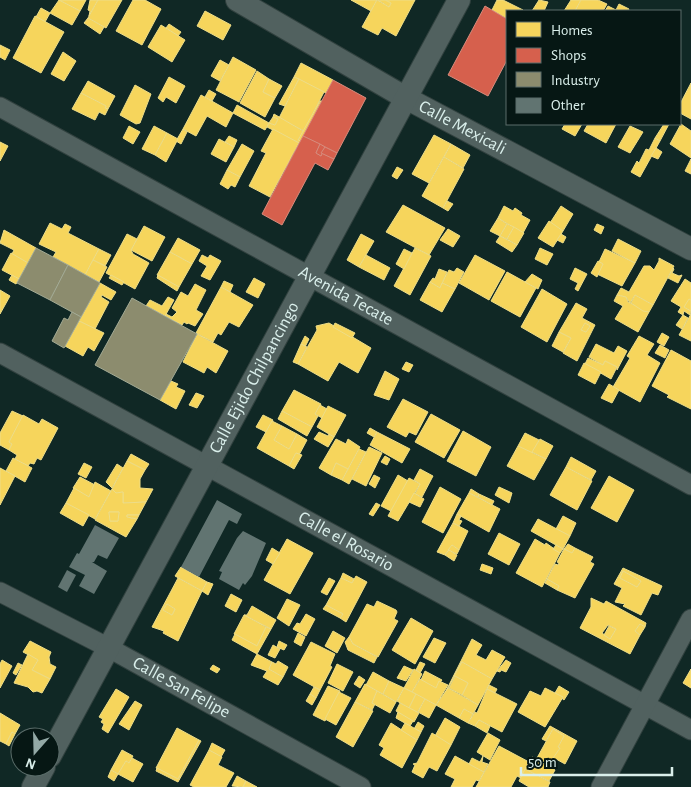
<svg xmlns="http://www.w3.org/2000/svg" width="691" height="787" font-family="'Alegreya Sans',sans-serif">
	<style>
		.homes { fill: #f6d55c; stroke: #eedd87; fill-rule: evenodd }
		.shops { fill: #d6604d; stroke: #d78b7c }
		.industry { fill: #8c8c6e; stroke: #a3aa94 }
		.building { fill: #617471 }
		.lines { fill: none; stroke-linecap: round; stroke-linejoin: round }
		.minor-casing { stroke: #31413f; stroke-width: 21 }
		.tertiary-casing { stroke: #31413f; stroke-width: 24 }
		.minor { stroke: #51615f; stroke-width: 19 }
		.tertiary { stroke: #51615f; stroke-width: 22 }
		.labels { text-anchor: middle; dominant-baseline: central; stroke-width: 5; stroke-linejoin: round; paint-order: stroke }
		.street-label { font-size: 18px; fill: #daefeb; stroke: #061714 }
	</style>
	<rect width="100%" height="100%" fill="#102825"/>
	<g class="homes">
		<polygon points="59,0 86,0 80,11"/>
		<polygon points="59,0 80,11 72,25 50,13"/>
		<polygon points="90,0 98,0 89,16 90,11 88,10"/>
		<polygon points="98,0 122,0 106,28 88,18"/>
		<polygon points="133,0 145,0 161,9 142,45 116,31"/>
		<polygon points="351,0 377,0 371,11"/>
		<polygon points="377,0 389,7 391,3 385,0 415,0 396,36 382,28 378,35 362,27"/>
		<polygon points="378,0 385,0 391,3 389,7"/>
		<polygon points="497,0 503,0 523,10 507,11 507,19 492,10"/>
		<polygon points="539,0 548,2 544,11 532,11"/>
		<polygon points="571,0 581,0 575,11 564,11"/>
		<polygon points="581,0 598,0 607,4 603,11 575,11"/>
		<polygon points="619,4 629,9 628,11 605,11 608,6 616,10"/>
		<polygon points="41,8 50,13 45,22 36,17"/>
		<polygon points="205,11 231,25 223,40 197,26"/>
		<polygon points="35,16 64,32 41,73 13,58"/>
		<polygon points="88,18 104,27 100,34 84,23"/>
		<polygon points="169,24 181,32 178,36 166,28"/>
		<polygon points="161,25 185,40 172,62 148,47"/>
		<polygon points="0,45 10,50 5,60 0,57"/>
		<polygon points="63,52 76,61 64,81 51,74"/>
		<polygon points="233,57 256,70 239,102 216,90"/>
		<polygon points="220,60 229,65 220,81 211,76"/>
		<polygon points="301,63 333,80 326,93 294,77"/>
		<polygon points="257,71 269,79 263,92 275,98 265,117 240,103"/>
		<polygon points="169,77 185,86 176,103 166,97 163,102 158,98"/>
		<polygon points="294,77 299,79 285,106 279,104"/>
		<polygon points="269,79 282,86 275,98 263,92"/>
		<polygon points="299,79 324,92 304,131 279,118"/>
		<polygon points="88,81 115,96 108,109 105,108 106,106 81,93"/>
		<polygon points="691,83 691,119 680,113 680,104"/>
		<polygon points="135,85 151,94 140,123 136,124 120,115"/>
		<polygon points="209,90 216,94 212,101 205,97"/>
		<polygon points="81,93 106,106 105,108 108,109 105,115 99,112 95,120 72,109"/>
		<polygon points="201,95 233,113 226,127 207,116 196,136 183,129"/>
		<polygon points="320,101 322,101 301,141 298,140"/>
		<polygon points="237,105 269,123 265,130 233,113"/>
		<polygon points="274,114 303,131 298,140 301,141 299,143 267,127 269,123 275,125 278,119 273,117"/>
		<polygon points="273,117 278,119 275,125 269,123"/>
		<polygon points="565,124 582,124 575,136 562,129"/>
		<polygon points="588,124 616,124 606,143 584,131"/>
		<polygon points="664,124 669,124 660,141 655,138"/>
		<polygon points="681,124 691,131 691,158 670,144"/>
		<polygon points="129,126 140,132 133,144 123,138"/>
		<polygon points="154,126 167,133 155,155 142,149"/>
		<polygon points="630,126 643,132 630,153 618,147"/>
		<polygon points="183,129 187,132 181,144 176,141"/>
		<polygon points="273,129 299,143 270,197 249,186 266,153 261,151"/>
		<polygon points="167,133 178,139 166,162 155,155"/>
		<polygon points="434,135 451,144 429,183 412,174"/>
		<polygon points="229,136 237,140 234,147 225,142"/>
		<polygon points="655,138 660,141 640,177 631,172 637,161 639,163 646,149 649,150"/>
		<polygon points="219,139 234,147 226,162 211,154"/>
		<polygon points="0,142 8,146 0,161"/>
		<polygon points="242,144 254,151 240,177 227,170"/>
		<polygon points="451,144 470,155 463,168 444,157"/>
		<polygon points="656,148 662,152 658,159 651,156"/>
		<polygon points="444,157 464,169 443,208 422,196"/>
		<polygon points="691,159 691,174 685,171"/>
		<polygon points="397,167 403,170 397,179 392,176"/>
		<polygon points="227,170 240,177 235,187 231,185 228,189 220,184"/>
		<polygon points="447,201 453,204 448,211 443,208"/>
		<polygon points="403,205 445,228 429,255 386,232"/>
		<polygon points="504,206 513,211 515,208 522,213 521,215 530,220 523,233 498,218"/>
		<polygon points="561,206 573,214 563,231 550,223"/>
		<polygon points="498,218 507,224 500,236 490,231"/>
		<polygon points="549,221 563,231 553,247 538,238"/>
		<polygon points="50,223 62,229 65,224 71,227 68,233 99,249 85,275 53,257 56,252 39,244"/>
		<polygon points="507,224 514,227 507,239 500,236"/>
		<polygon points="597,224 604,227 601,234 594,230"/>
		<polygon points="144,226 165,237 152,261 131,250"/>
		<polygon points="514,227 524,233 517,245 507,239"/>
		<polygon points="448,229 460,236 453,247 440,240"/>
		<polygon points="4,230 36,248 28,263 12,254 14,250 0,243"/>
		<polygon points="127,234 137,239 131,250 133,254 149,263 135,289 106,273"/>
		<polygon points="361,234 374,241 359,267 347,260"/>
		<polygon points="561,234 566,237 563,243 557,240"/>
		<polygon points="500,236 517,245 512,252 496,242"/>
		<polygon points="178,238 200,250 192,264 170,252"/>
		<polygon points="618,239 641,251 635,263 612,251"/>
		<polygon points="415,248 431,256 410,295 394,286"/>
		<polygon points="540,248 553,254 547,265 535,259"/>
		<polygon points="99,249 111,255 105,266 93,260"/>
		<polygon points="404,249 412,253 404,269 396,264"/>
		<polygon points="605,249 635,263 622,286 597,274 603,264 599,262"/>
		<polygon points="170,252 192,264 179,287 157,275"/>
		<polygon points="11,253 28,263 19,279 2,270"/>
		<polygon points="202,255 208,258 210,255 221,261 210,280 201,276 207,266 199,261"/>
		<polygon points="366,255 390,268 384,280 359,267"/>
		<polygon points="475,255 505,271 489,300 459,283"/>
		<polygon points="659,258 674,266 653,305 635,295 630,303 626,297 617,295 621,288 629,292 644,266 650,266 654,270 659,261"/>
		<polygon points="93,260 107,267 99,282 85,275"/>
		<polygon points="598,261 603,264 597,277 591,273"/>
		<polygon points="457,268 464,272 455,289 442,283 449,270 454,272"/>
		<polygon points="575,268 587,274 578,291 575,289 578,283 570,279"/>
		<polygon points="673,268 674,269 672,273 679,276 682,275 678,283 668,278"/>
		<polygon points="439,269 447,272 440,288 430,282 433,278 435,279"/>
		<polygon points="507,272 536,288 520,317 491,301"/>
		<polygon points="532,274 542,280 538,289 525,282"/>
		<polygon points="12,275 19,279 16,284 9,280"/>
		<polygon points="111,275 124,282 122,285 109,278"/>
		<polygon points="158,275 179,287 177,291 157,278"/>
		<polygon points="254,278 265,284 258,298 246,292"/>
		<polygon points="685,279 691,283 691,300 684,307 691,311 690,315 684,311 683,315 678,312 681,307 671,301"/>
		<polygon points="224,281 233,285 230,292 221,287"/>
		<polygon points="430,282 440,288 442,283 455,289 442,312 420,300"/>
		<polygon points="100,283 116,292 111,300 102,295 101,297 109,302 95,329 79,321"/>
		<polygon points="195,284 206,290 196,310 203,314 195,326 188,323 187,324 184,322 182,325 165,316 166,314 172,317 177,312 172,308 181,292 188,296"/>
		<polygon points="221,287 253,305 239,327 229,322 221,335 218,333 213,342 196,333"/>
		<polygon points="542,289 567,304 547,342 521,327"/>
		<polygon points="0,290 10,296 0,314"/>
		<polygon points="617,295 626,297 628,302 649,312 638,332 615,319 623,306 614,301"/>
		<polygon points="635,295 653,305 649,312 643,311 631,303"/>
		<polygon points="168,297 174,300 165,316 146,306 150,300 162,306"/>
		<polygon points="689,299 691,300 691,311 684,307"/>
		<path d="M576 303 587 309 582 318 595 325 577 361 563 353 571 338 559 332ZM585 323 590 326 586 332 581 330Z"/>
		<polygon points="691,314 691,341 679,335"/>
		<polygon points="683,315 688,318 682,329 676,325"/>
		<polygon points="79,321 104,333 94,351 88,347 83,356 65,346"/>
		<polygon points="329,323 371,348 358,373 339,362 328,381 298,364 317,330 316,326"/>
		<polygon points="335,323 355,333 352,338 333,327"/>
		<polygon points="585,323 590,326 586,332 581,330"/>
		<polygon points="559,332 571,338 563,352 552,346"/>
		<polygon points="662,333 669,337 664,346 657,342"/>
		<polygon points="197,334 228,351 216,373 207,367 204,373 183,362"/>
		<polygon points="305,336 309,339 305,347 301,344"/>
		<polygon points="639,336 654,344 647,355 660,363 640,402 613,387 630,358 627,356"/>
		<polygon points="301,344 307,347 298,364 293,362"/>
		<polygon points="596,344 614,353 618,346 627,351 617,370 617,367 605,361 603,365 589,357"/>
		<polygon points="660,345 669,350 665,358 655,353"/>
		<polygon points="671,350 691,361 691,409 667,397 669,395 652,386"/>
		<polygon points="588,358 603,365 605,361 617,367 611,379 585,364"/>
		<polygon points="406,362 413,365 409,372 402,369"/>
		<polygon points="584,363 601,372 595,384 578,375"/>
		<polygon points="385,371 399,379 389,400 374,395"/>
		<polygon points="171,381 178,384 176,387 185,391 176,409 160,400"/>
		<polygon points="609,384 619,390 612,403 601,398"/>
		<polygon points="294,390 321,404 315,414 318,416 312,427 282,411"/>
		<polygon points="196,393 204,396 197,408 189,405"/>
		<polygon points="403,399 428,412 416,435 409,432 406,437 387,427"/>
		<polygon points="320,405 327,409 322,418 315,414"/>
		<polygon points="328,406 346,415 334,437 317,427"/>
		<polygon points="12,411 23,416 9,442 12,444 9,450 0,445 0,433"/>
		<polygon points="282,411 312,427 307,436 278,419"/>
		<polygon points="431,414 460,430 444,458 415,442"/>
		<polygon points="23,415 39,424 42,419 58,428 41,460 37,458 34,464 30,463 28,466 15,459 17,455 9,450 12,444 9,442"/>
		<polygon points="263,415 273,420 266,432 256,427"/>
		<polygon points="272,421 282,426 274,440 289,449 297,434 307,440 299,455 296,453 289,466 257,448"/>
		<polygon points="282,426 297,434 289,449 274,440"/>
		<polygon points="370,428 377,432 374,437 367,433"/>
		<polygon points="463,431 491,447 476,476 447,461"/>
		<polygon points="319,432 328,436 329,434 334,437 328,447 314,439"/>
		<polygon points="377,432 410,449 402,463 370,445"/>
		<polygon points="525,433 539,440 532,454 518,446"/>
		<polygon points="336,439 346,444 348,439 360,447 348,469 336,463 331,475 319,468"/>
		<polygon points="540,439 553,446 546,459 532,452"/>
		<polygon points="518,446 546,459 534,480 507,466"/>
		<polygon points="369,447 382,453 366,486 352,479"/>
		<polygon points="359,449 366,452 349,484 342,480"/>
		<polygon points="296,453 302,455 294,469 289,466"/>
		<polygon points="131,454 149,464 145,470 127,461"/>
		<polygon points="385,456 390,459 387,465 381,462"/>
		<polygon points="571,457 596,471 591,480 566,467"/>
		<polygon points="13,458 32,468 25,482 6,471"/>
		<polygon points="127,461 145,470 140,479 140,488 153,489 146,502 123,503 123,492 116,493 112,489"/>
		<polygon points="84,463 92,467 86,478 78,474"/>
		<polygon points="336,463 348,469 342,480 331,475"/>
		<polygon points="117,464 123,468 112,488 106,482"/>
		<polygon points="566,467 592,481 577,510 550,495"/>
		<polygon points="0,468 15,476 0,505"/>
		<polygon points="420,469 433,476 422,497 415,494 420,484 414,480"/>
		<polygon points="374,475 380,478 375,488 369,484"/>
		<polygon points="398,475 408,481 391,511 381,506"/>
		<polygon points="609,476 634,490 617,522 591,508"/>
		<polygon points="80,477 95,485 89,497 73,488"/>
		<polygon points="409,478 420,484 398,521 388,516"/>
		<polygon points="95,482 111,491 95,519 66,503 74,488 89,497"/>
		<polygon points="440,487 461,499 443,533 422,522"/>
		<polygon points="499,487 512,493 509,503 495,495"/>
		<path d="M112 489 116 493 123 492V503L146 502 139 515H127V517L137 519 126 537 95 520ZM109 512H119L118 521H110Z"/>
		<polygon points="471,489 479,494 478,497 469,493"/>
		<polygon points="414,493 424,499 420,507 409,502"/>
		<polygon points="469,493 500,509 489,532 457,514"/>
		<polygon points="479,494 494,501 492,505 478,497"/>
		<polygon points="66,503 89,515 83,526 60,513"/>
		<polygon points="376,503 380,505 373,516 369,514"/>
		<polygon points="109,512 119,512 118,521 110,521"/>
		<polygon points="457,514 461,516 459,520 462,521 459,526 453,523"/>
		<polygon points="127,515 139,515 137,519 127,517"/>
		<polygon points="563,516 576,523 570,536 556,529"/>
		<polygon points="538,519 570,536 563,549 531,531"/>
		<polygon points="453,523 468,531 459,550 452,545 445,555 437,552"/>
		<polygon points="499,533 520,544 509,565 488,554"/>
		<polygon points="287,539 313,553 290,594 264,580"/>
		<polygon points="535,539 545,545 546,543 560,553 542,587 516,573"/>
		<polygon points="568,544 575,548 572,553 564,549"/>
		<polygon points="452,545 459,550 457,554 448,550"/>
		<polygon points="556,545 563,549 560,553 553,549"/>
		<polygon points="272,548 280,553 273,564 266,560"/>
		<polygon points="575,548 593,557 590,562 594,564 575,598 557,590 559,586 547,579 555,564 558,565 559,563 557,562 564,549 572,553"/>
		<polygon points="449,550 457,555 454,561 445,555"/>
		<polygon points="482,564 493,568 491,574 480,570"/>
		<polygon points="181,567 207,582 202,591 175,576"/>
		<path d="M623 568 662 586 658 595 652 593 641 615 623 606 625 604 615 602 622 588 614 584ZM623 571 641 581 637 587 620 578Z"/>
		<polygon points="623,571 641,581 637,587 620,578"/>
		<polygon points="343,573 354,579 352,583 341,578"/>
		<polygon points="356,576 367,582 346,622 340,618 343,614 326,605 341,578 352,583"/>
		<path d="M178 578 202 591 178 641 163 633 164 631 152 627ZM167 604 175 609 172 615 163 610Z"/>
		<polygon points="329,578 335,581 327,595 321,592"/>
		<polygon points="547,579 559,586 557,590 545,583"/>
		<polygon points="207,582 213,584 208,595 202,591"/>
		<polygon points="231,594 242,600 236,612 225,606"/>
		<path d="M591 598 604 604 606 601 646 623 645 627 640 624 635 631 640 635 630 654 580 628 591 607ZM608 625 616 629 610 639 602 633Z"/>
		<polygon points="287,599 300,605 289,626 277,618"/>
		<polygon points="377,601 396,610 397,612 394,619 398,621 378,657 353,644 349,637 367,604 374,607"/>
		<polygon points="167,604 175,609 172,615 163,610"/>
		<polygon points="326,605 343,614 340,618 323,609"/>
		<polygon points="252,606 276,620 271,629 244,615 247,615"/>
		<polygon points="306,614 315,619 306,636 293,629 297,623 300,624"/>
		<polygon points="244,615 266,627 257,646 234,634"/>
		<polygon points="411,618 433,631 415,664 392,650"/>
		<polygon points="640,624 645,627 640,635 635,631"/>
		<polygon points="609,626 616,629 610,639 604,635"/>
		<polygon points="266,627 271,629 257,654 232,640 235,634 257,646"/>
		<polygon points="333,631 345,638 337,653 325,646"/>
		<polygon points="298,633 305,637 301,646 294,642"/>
		<polygon points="349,637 353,644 377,657 374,663 348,650 345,642"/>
		<polygon points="434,638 446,643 435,663 423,657"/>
		<polygon points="472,639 482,645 476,655 486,660 492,650 505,657 492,679 462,662 441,701"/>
		<polygon points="30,641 51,652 49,657 50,664 56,667 50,679 32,670 38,660 23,652"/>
		<polygon points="279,641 287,645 284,650 277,647"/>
		<polygon points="311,642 335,654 330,666 332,667 320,690 293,675"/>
		<polygon points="273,645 280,649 275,658 268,655"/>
		<polygon points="28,654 38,660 32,670 50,679 42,693 37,691 33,692 28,687 14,683"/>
		<polygon points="257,654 272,662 269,669 283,677 278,685 263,677 267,671 251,665"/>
		<polygon points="2,660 12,666 0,688 0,664"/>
		<polygon points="506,660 511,663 506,672 501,670 500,672 497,671"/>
		<polygon points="278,661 288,667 283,677 269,669 272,662 276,664"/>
		<polygon points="420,662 425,664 420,673 416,670"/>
		<polygon points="462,662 492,679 478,705 462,695 468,683 454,676"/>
		<polygon points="18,663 22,665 16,675 13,673"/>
		<polygon points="337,664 353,672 343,691 328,683"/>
		<polygon points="213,665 220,669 217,673 210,669"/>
		<polygon points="404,666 413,670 406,681 397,678"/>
		<polygon points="414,669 422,674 412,692 404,688"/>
		<polygon points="691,669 691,688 683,683"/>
		<polygon points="425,671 442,680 436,688 421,680"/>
		<polygon points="373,672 389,681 383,694 366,685"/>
		<polygon points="359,676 365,680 360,688 354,684"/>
		<polygon points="455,676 468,683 462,695 449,688"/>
		<polygon points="420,679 436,688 439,681 448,685 436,705 412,692"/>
		<polygon points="389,681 404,688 396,702 383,694"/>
		<polygon points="365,684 377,691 372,703 375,704 372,710 355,702"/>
		<polygon points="489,685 497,689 495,693 487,689"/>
		<polygon points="328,686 340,691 325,721 313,715"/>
		<polygon points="559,686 569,692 564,700 555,693"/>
		<polygon points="314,687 320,690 316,698 310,694"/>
		<polygon points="404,688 416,694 409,708 397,701"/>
		<polygon points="448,688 478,705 473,714 464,709 459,718 436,705"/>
		<polygon points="545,688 563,697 545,727 518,712 530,691 541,696"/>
		<polygon points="116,689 129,697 108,733 102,729 104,724 101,722 103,719 99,717"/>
		<polygon points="487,689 517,704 502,732 479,720 475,726 468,723 475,712 477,713"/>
		<polygon points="377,691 396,702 390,713 372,703"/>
		<polygon points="339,692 351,698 336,725 325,719"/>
		<polygon points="310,694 316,698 312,705 306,701"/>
		<polygon points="416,694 425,699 417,713 409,708"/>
		<polygon points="425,699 436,705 429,718 418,712"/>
		<polygon points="135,701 142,705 129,730 119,724"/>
		<polygon points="355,702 373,711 353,747 336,737"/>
		<polygon points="400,703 419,713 414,722 396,711"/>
		<polygon points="464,709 473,714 468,723 459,718"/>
		<polygon points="398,712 413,721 410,726 396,718"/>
		<polygon points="0,713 20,725 15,734 12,732 6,744 0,741"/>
		<polygon points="445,718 460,727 451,745 435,736"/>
		<polygon points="479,720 490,726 487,733 475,726"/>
		<polygon points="418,722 424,726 421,732 414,729"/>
		<polygon points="391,723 417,740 402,768 380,755 384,748 379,745"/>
		<polygon points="405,723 421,732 417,740 401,730"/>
		<polygon points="550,726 577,741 565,764 556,759 555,762 551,760 560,748 558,747 564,736 553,729 546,741 542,739"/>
		<polygon points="177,728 199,740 178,779 156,768"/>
		<polygon points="553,729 564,736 558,747 560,748 549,764 537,758"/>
		<polygon points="12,732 15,734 9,746 6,744"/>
		<polygon points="432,733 451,745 437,771 429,767 423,778 412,772 415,765 413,764 417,763"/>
		<polygon points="488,733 500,740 490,760 477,752"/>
		<polygon points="199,740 201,741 178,782 156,771 157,768 178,779"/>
		<polygon points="212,743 225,750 221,757 209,750"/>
		<polygon points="499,746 529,762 521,778 517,776 511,787 476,787"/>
		<polygon points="122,750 133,756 129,763 126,761 118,774 111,770"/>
		<polygon points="209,750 222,757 218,765 234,773 226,787 194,787 190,785"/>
		<polygon points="455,756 484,772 479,781 476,780 472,787 451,787 455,779 445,774"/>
		<polygon points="483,756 482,762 488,764 484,772 469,764 472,758 480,762"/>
		<polygon points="532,757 555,770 549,781 525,769"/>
		<polygon points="132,758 143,764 133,782 118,774 126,761 129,763"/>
		<polygon points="525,769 550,782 548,787 529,787 519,781"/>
		<polygon points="111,770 118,774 114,781 108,777"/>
		<polygon points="237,776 246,781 243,787 232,786"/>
		<polygon points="246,781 257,787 243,787"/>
	</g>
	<g class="shops">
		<polygon points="485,6 507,19 507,60 488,96 448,75"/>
		<polygon points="333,80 366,98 337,153 303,136"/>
		<polygon points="303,136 320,144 316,153 321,156 322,153 334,159 328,170 315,163 282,225 262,214"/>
		<polygon points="320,144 325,147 321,156 316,153"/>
		<polygon points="325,147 337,153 334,159 321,153"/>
	</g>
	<g class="industry">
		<polygon points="36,248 68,265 50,300 17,283"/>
		<polygon points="68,265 100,283 81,317 50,300"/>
		<polygon points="132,298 197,334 160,400 95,365"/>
		<polygon points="72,312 81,317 64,348 52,341 64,318 68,320"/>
	</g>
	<g class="building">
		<polygon points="217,500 242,514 237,524 229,520 199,577 181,567"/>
		<polygon points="95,525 119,538 107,559 98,555 94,562 92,562 107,571 94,594 79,586 85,575 69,567 77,553 79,554"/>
		<polygon points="243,531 266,543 252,576 245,585 243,583 239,590 219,579 222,572 219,571 237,538"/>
		<polygon points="67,570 76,575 67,592 58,587"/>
	</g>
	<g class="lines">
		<defs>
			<g id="minor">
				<path id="s1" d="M0 107 691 485"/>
				<path id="s2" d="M0 353 691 730"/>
				<path id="s3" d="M0 592 109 648 361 787"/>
				<polyline points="601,787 691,619"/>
			</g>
			<g id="tertiary">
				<path id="s4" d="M237 0 406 98 691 249"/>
				<path id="s5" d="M50 756 459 0"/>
				<polyline points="33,787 44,767"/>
			</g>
		</defs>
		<use href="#minor" class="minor-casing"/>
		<use href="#tertiary" class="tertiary-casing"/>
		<use href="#minor" class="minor"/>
		<use href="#tertiary" class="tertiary"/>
	</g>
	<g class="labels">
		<g class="street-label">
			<text stroke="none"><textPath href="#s4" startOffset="259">Calle Mexicali</textPath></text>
			<text stroke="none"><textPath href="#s1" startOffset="394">Avenida Tecate</textPath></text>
			<text stroke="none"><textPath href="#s5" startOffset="430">Calle Ejido Chilpancingo</textPath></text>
			<text stroke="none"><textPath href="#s2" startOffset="394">Calle el Rosario</textPath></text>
			<text stroke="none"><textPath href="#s3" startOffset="205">Calle San Felipe</textPath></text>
		</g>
	</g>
	<rect x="506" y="10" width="175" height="115" fill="#061714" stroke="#5b6d6a"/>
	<rect x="516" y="22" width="25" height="15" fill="#f6d55c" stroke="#5b6d6a"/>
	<text x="551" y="35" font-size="15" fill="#daefeb">Homes</text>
	<rect x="516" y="48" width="25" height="15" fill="#d6604d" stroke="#5b6d6a"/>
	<text x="551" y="60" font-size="15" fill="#daefeb">Shops</text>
	<rect x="516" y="72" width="25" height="15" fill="#8c8c6e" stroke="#5b6d6a"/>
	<text x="551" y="85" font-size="15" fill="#daefeb">Industry</text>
	<rect x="516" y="98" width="25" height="15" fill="#617471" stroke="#5b6d6a"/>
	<text x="551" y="110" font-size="15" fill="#daefeb">Other</text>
	<g transform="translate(35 752) rotate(200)"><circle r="24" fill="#061714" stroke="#5b6d6a"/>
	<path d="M0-4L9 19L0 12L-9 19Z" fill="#93a9a6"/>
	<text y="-8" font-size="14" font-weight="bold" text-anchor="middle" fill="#daefeb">N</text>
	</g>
	<path d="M521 767v8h151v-8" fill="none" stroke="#daefeb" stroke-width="2.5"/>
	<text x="528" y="767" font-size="15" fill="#daefeb" stroke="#061714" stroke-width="4" paint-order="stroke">50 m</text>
</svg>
